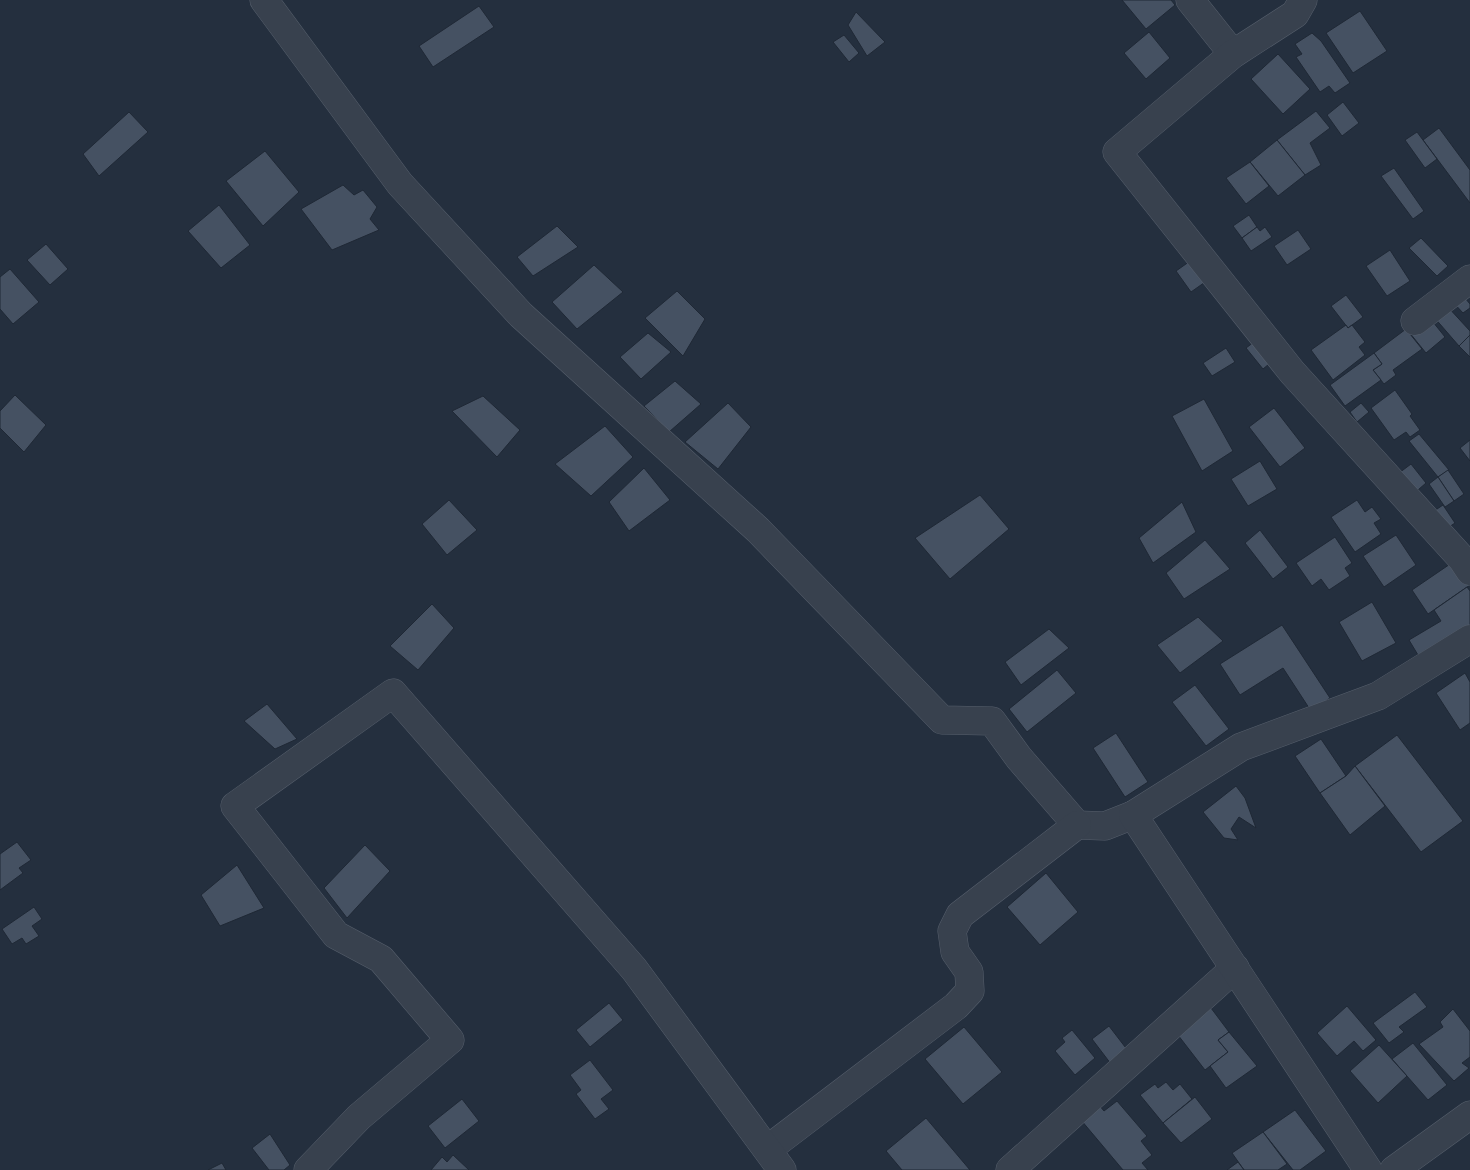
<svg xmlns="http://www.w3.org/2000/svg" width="1470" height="1170" font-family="'Public Sans',sans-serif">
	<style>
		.building { fill: #455162; stroke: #1f2835 }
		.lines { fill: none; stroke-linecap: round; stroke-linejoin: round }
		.minor-casing { stroke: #565f6c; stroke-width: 29 }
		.minor { stroke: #38414e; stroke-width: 28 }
	</style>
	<rect width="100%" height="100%" fill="#242f3e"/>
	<g class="building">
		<polygon points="1122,0 1171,0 1175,5 1146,29"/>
		<polygon points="479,6 494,27 433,67 419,46"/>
		<polygon points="1360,11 1387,51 1353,73 1326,33"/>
		<polygon points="856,12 885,42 867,56 848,25"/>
		<polygon points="1149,32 1170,58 1146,79 1124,53"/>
		<polygon points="1312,33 1321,41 1350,83 1335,93 1329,86 1320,92 1296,57 1302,54 1295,44"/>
		<polygon points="844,35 859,53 849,62 833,42"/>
		<polygon points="1278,54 1310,89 1283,114 1251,79"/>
		<polygon points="1343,102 1359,123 1342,136 1327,115"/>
		<polygon points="1316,111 1330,128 1310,143 1321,165 1305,175 1277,140"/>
		<polygon points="129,112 148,132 99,176 83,154"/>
		<polygon points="1439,128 1470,170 1470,203 1423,140"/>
		<polygon points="1417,132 1437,159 1425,168 1405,140"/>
		<polygon points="1277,140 1305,175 1278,196 1250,162"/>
		<polygon points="265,151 299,192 263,226 226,181"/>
		<polygon points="1250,162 1269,186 1246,204 1226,178"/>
		<polygon points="1394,168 1424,211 1413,219 1381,176"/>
		<polygon points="343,185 354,195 363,190 377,207 370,219 379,230 332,250 301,209"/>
		<polygon points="219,205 250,245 221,268 188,231"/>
		<polygon points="1249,215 1257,227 1242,238 1233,226"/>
		<polygon points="557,226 578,247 533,276 517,257"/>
		<polygon points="1257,227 1260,231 1265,227 1272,237 1251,251 1242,238"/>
		<polygon points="1298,230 1311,249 1287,265 1274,246"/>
		<polygon points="1421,238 1448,266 1437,276 1409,248"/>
		<polygon points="46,244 68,269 50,285 27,260"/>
		<polygon points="1390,250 1410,281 1387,296 1366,266"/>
		<polygon points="1193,259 1208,280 1191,292 1176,271"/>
		<polygon points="594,265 623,292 577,329 552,302"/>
		<polygon points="10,269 39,302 13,324 0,309 0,277"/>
		<polygon points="677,291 705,319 683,356 645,318"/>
		<polygon points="1461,293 1470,304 1470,308 1463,313 1451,300"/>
		<polygon points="1346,295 1363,317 1348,328 1331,306"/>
		<polygon points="1447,306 1470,331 1470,335 1459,346 1433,316"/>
		<polygon points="1429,317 1445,337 1426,353 1409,332"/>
		<polygon points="1346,325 1348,328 1352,325 1365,342 1359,347 1365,355 1333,380 1311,350"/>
		<polygon points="1406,329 1422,349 1393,370 1396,375 1384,384 1373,370 1382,364 1374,353"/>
		<polygon points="648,333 671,352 641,379 620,357"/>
		<polygon points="1470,335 1470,357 1459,346"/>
		<polygon points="1258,339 1275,359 1263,369 1246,348"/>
		<polygon points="1226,348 1235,362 1212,376 1203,363"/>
		<polygon points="1374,353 1382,364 1373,370 1381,380 1345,406 1330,385"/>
		<polygon points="675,381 701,404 669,432 644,406"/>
		<polygon points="1395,390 1412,414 1410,416 1420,430 1410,437 1406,432 1394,440 1371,408"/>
		<polygon points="15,395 46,425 24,452 0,428 0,411"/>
		<polygon points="483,396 520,430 497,457 452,411"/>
		<polygon points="1204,399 1233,451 1202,471 1172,416"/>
		<polygon points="728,403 751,427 718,469 685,442"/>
		<polygon points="1361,403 1369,412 1357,422 1350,412"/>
		<polygon points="1274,408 1305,448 1280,467 1249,427"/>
		<polygon points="605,426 633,457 591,496 555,464"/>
		<polygon points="1419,434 1449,470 1438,477 1409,441"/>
		<polygon points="1470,440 1470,461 1460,448"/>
		<polygon points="1260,461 1277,489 1248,506 1231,479"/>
		<polygon points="1411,464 1426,483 1411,496 1395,476"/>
		<polygon points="644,468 670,500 629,531 609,502"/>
		<polygon points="1448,470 1464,494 1454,501 1438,477"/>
		<polygon points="1438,477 1454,501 1445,507 1429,484"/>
		<polygon points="980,495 1009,529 950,579 915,538"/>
		<polygon points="449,500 477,530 447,555 422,524"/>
		<polygon points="1357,500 1365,512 1372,507 1381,519 1374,523 1381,534 1355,552 1331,517"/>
		<polygon points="1182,502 1196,532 1153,563 1139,538"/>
		<polygon points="1443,505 1455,523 1443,531 1431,513"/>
		<polygon points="1260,530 1288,567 1273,579 1245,543"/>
		<polygon points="1396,535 1416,565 1384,587 1363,556"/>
		<polygon points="1335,537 1352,563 1345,568 1350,576 1329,590 1321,579 1312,586 1296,563"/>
		<polygon points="1205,540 1230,569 1184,599 1166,573"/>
		<polygon points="1456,560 1470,580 1470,585 1428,614 1412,590"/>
		<polygon points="1467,587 1470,591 1470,625 1418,655 1409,640 1441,621 1434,610"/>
		<polygon points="1372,602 1396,643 1362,661 1339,622"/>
		<polygon points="432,604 454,628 418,670 390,646"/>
		<polygon points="1198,617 1223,641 1180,673 1157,645"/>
		<polygon points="1282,625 1330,698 1311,711 1283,668 1240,695 1220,664"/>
		<polygon points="1049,629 1069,648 1021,685 1005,662"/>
		<polygon points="1057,670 1076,693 1027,732 1009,709"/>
		<polygon points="1465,673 1470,682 1470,723 1460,730 1436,693"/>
		<polygon points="1195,685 1229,729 1206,746 1172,702"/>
		<polygon points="267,704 297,739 275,749 244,721"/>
		<polygon points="1116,733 1148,782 1125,797 1093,748"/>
		<polygon points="1397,735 1463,821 1421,852 1355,766"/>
		<polygon points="1321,739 1346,776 1320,793 1295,756"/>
		<polygon points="1355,766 1385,806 1350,835 1320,793 1346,776"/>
		<polygon points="1236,786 1245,798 1256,828 1239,817 1231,829 1238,840 1224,838 1203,812"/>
		<polygon points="17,842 31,860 19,868 23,873 0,890 0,854"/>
		<polygon points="365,845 390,871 347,918 324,888"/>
		<polygon points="237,865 264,908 220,926 201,895"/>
		<polygon points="1046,873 1078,912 1040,945 1007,907"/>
		<polygon points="34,907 42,919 32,926 39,936 26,944 22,938 12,944 2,929"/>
		<polygon points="1415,992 1427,1007 1399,1027 1404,1032 1389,1043 1373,1023"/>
		<polygon points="1205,1000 1229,1032 1218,1040 1228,1052 1205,1070 1171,1026"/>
		<polygon points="609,1003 623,1020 590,1047 576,1030"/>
		<polygon points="1347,1006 1376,1040 1363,1051 1354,1041 1337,1056 1317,1033"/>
		<polygon points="1453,1009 1470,1031 1470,1057 1462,1063 1469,1068 1454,1081 1419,1044 1443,1027 1440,1022"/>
		<polygon points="1109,1026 1132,1056 1111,1064 1092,1039"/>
		<polygon points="964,1027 1002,1072 963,1104 925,1059"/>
		<polygon points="1072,1030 1095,1058 1075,1075 1055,1051 1065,1042 1062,1038"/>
		<polygon points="1229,1032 1257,1066 1226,1088 1210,1066 1228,1052 1218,1040"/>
		<polygon points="1413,1043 1447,1085 1428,1100 1392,1059"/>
		<polygon points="1379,1045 1407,1076 1378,1103 1350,1071"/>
		<polygon points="590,1060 613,1090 601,1099 609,1109 595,1119 576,1094 581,1090 570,1075"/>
		<polygon points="1166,1082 1173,1090 1180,1084 1192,1099 1163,1123 1140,1095 1155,1084 1158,1088"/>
		<polygon points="1195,1097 1212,1119 1181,1143 1163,1123"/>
		<polygon points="462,1099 479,1121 445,1148 428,1126"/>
		<polygon points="1117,1101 1147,1136 1141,1141 1152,1155 1142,1163 1148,1170 1123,1170 1081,1120 1099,1105 1104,1111"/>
		<polygon points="1295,1110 1326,1151 1300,1170 1293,1170 1263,1132"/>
		<polygon points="926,1118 970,1170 902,1170 886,1151"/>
		<polygon points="1263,1132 1287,1164 1278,1170 1244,1170 1232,1153"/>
		<polygon points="270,1134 290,1165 284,1170 269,1170 252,1148"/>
		<polygon points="453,1155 469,1170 431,1170 442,1157 447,1162"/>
		<polygon points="1238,1162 1244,1170 1227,1170"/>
		<polygon points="222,1163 226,1170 208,1170"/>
	</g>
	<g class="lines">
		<defs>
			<g id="minor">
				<polyline points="264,0 400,184 521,315 758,530 942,720 992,721 1019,758 1077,825 1105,826 1133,815"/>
				<polyline points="1190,0 1233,54"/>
				<polyline points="1303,0 1295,14 1233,54 1117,152 1292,372 1462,559 1470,571"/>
				<polyline points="1415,321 1470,279"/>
				<polyline points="768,1149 956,1006 970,991 969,972 955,952 952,931 960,915 1077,825"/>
				<polyline points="308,1170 359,1117 450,1040 381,959 336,935 235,806 393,693 634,969 782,1170"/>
				<polyline points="1010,1170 1235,968"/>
				<polyline points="1368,1170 1133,815 1241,747 1378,696 1470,639"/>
				<polyline points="1394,1170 1470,1115"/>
			</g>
		</defs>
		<use href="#minor" class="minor-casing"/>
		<use href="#minor" class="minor"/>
	</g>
</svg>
